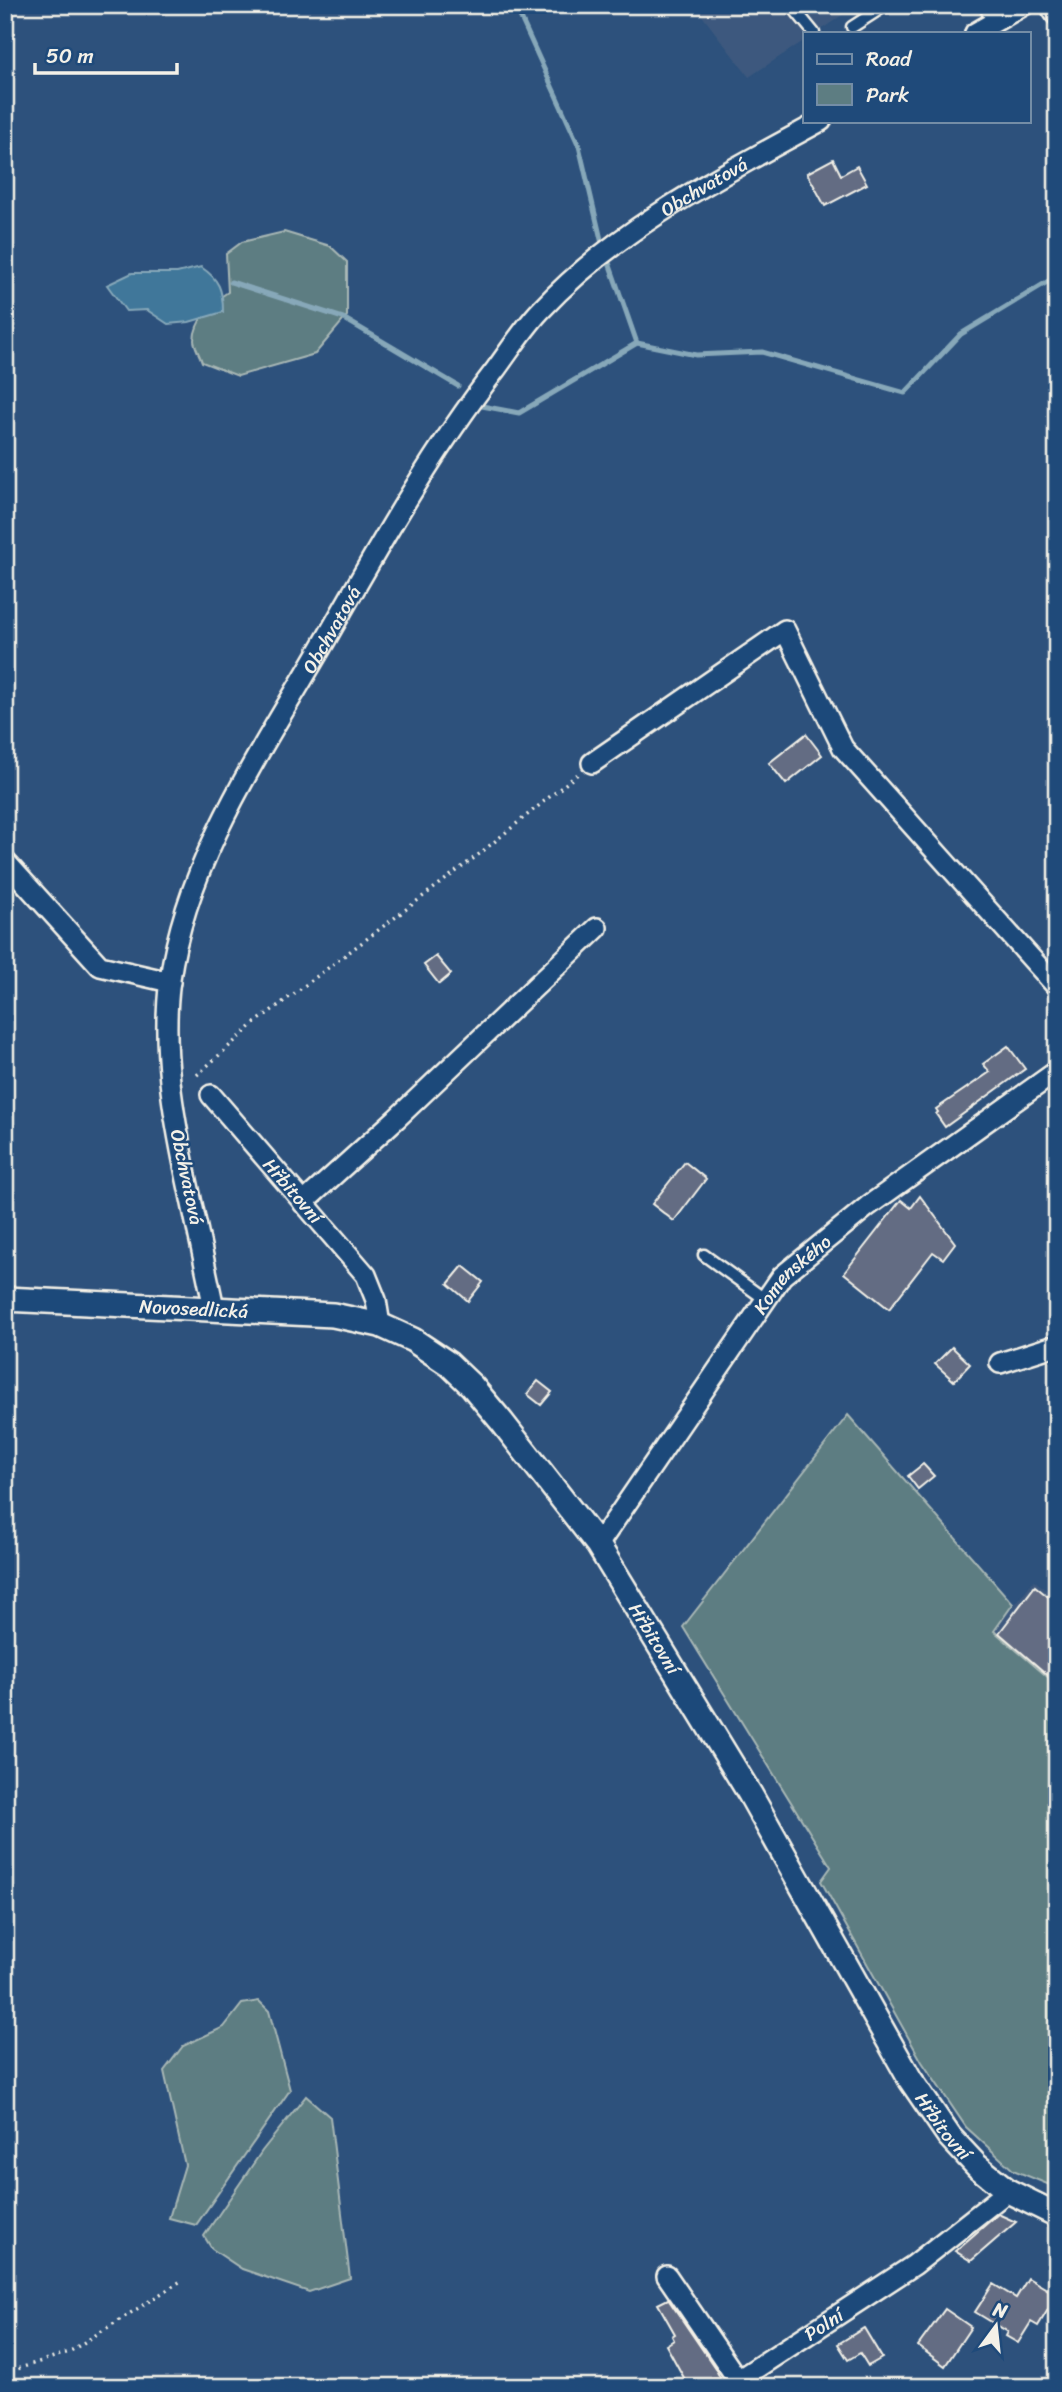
<svg xmlns="http://www.w3.org/2000/svg" width="1062" height="2392" font-family="Sriracha,sans-serif">
	<style>
		.built { fill: #3d597e }
		.green { fill: #5d7d82; stroke: #a8b7b5; stroke-width: 2 }
		.water { fill: #3f779a; stroke: #87a8b9; stroke-width: 2 }
		.lines { fill: none; stroke-linecap: round; stroke-linejoin: round }
		.stream { stroke: #87a8b9; stroke-width: 5 }
		.building { fill: #636c83; stroke: #f4f1e8; stroke-width: 2 }
		.service-casing { stroke: #f4f1e8; stroke-width: 15 }
		.minor-casing { stroke: #f4f1e8; stroke-width: 24 }
		.tertiary-casing { stroke: #f4f1e8; stroke-width: 28 }
		.path { stroke: #f4f1e8; stroke-width: 3.5; stroke-dasharray: 2 5; stroke-linecap: butt }
		.service { stroke: #1f4a7a; stroke-width: 10 }
		.minor { stroke: #1f4a7a; stroke-width: 19 }
		.tertiary { stroke: #1f4a7a; stroke-width: 23 }
		.labels { text-anchor: middle; dominant-baseline: central; stroke-width: 5; stroke-linejoin: round; paint-order: stroke }
		.street-label { font-size: 19px; fill: #f4f1e8; stroke: #1f4a7a }
	</style>
	<rect width="100%" height="100%" fill="#2d517c"/>
	<filter id="ink" filterUnits="userSpaceOnUse"><feTurbulence type="fractalNoise" baseFrequency=".0143" numOctaves="2"/><feDisplacementMap in="SourceGraphic" scale="14" xChannelSelector="R" yChannelSelector="G"/><feConvolveMatrix kernelMatrix="1 2 1 2 8 2 1 2 1" color-interpolation-filters="sRGB"/></filter>
	<g filter="url(#ink)">
		<g class="built">
			<polygon points="694,5 857,5 816,33 805,33 805,40 749,77"/>
			<polygon points="1034,1580 1057,1599 1057,1685 994,1631"/>
		</g>
		<g class="green">
			<path d="M284 232 330 246 347 262V316L315 354 238 376 202 362C200 355 194 346 194 340 195 320 212 302 228 292L226 254 242 242Z"/>
			<polygon points="848,1415 1013,1604 994,1631 1057,1685 1057,2188 1013,2170 966,2127 922,2062 821,1881 831,1867 683,1627"/>
			<polygon points="259,2001 269,2011 290,2090 196,2225 169,2218 185,2165 164,2071 183,2046 224,2027 242,2004"/>
			<polygon points="306,2096 330,2117 350,2278 309,2292 242,2269 212,2249 204,2236 262,2151"/>
		</g>
		<path class="water" d="M201 267C219 279 223 290 223 312L189 322 168 324 147 310 126 311 107 285 132 273H177Z"/>
		<g class="lines">
			<g class="stream">
				<polyline points="515,5 579,146 603,248"/>
				<polyline points="607,257 637,343"/>
				<polyline points="231,282 343,318 458,386"/>
				<polyline points="482,406 519,413 637,343 696,355 762,352 905,393 961,334 1057,276"/>
			</g>
		</g>
		<g class="building">
			<polygon points="833,159 841,175 857,166 867,184 825,206 807,173"/>
			<polygon points="806,734 822,755 786,784 769,763"/>
			<polygon points="436,956 451,974 439,984 424,965"/>
			<polygon points="1008,1046 1025,1069 945,1127 936,1114 938,1112 936,1109 990,1072 983,1064"/>
			<polygon points="685,1162 706,1179 674,1221 652,1204"/>
			<polygon points="920,1196 955,1243 943,1259 933,1252 889,1309 844,1273 901,1200 911,1208"/>
			<polygon points="463,1266 483,1282 468,1301 448,1284"/>
			<polygon points="952,1347 970,1364 954,1381 935,1364"/>
			<polygon points="538,1381 552,1392 541,1405 527,1394"/>
			<polygon points="923,1464 934,1476 918,1489 908,1476"/>
			<polygon points="1035,1586 1057,1604 1057,1683 999,1633"/>
			<polygon points="998,2214 1016,2222 971,2261 955,2251"/>
			<polygon points="1028,2278 1057,2295 1057,2313 1049,2308 1038,2326 1031,2322 1018,2343 1006,2336 1008,2332 975,2312 993,2284 1016,2298"/>
			<polygon points="668,2299 715,2368 725,2387 689,2387 666,2345 674,2340 672,2336 675,2334 658,2304"/>
			<polygon points="945,2309 971,2327 945,2366 918,2346"/>
			<polygon points="864,2328 882,2358 868,2366 860,2353 848,2360 838,2344"/>
		</g>
		<g class="lines">
			<defs>
				<g id="service">
					<polyline points="791,5 814,33"/>
					<polyline points="984,5 993,23"/>
					<polyline points="852,27 886,5"/>
					<polyline points="704,1255 766,1300"/>
				</g>
				<g id="minor">
					<polyline points="975,33 1024,5"/>
					<polyline points="592,763 785,630 843,748 1057,987"/>
					<polyline points="5,861 100,966 170,982"/>
					<path id="s1" d="M211 1095 366 1275 376 1300 380 1325"/>
					<polyline points="303,1203 396,1119 597,928"/>
					<path id="s2" d="M214 1308C205 1265 196 1223 187 1180 173 1114 161 1047 170 979 187 856 266 744 326 639 379 546 431 453 496 369 510 350 524 328 540 311 618 227 722 175 821 121"/>
					<polyline points="1000,1363 1057,1345"/>
					<path id="s3" d="M598 1545 782 1276 868 1206 1057 1071"/>
					<path id="s4" d="M667 2276 738 2380 914 2265 1008 2191"/>
				</g>
				<g id="tertiary">
					<polyline points="1052,5 1057,13"/>
					<path id="s5" d="M5 1299 333 1315 380 1325 413 1340 449 1364 472 1386 502 1422 598 1545 750 1794 910 2079 949 2136 977 2166 1008 2191 1057 2215"/>
				</g>
			</defs>
			<use href="#service" class="service-casing"/>
			<use href="#minor" class="minor-casing"/>
			<use href="#tertiary" class="tertiary-casing"/>
			<g class="path">
				<polyline points="197,1075 255,1023 478,855 579,773"/>
				<polyline points="5,2373 69,2352 181,2281"/>
			</g>
			<use href="#service" class="service"/>
			<use href="#minor" class="minor"/>
			<use href="#tertiary" class="tertiary"/>
		</g>
	</g>
	<g class="labels">
		<g class="street-label">
			<text stroke="none"><textPath href="#s2" startOffset="1309">Obchvatová</textPath></text>
			<text stroke="none"><textPath href="#s2" startOffset="721">Obchvatová</textPath></text>
			<text transform="translate(187 1177) rotate(78)">Obchvatová</text>
			<text stroke="none"><textPath href="#s1" startOffset="126">Hřbitovní</textPath></text>
			<text stroke="none"><textPath href="#s3" startOffset="334">Komenského</textPath></text>
			<text stroke="none"><textPath href="#s5" startOffset="189">Novosedlická</textPath></text>
			<text stroke="none"><textPath href="#s5" startOffset="800">Hřbitovní</textPath></text>
			<text stroke="none"><textPath href="#s5" startOffset="1367">Hřbitovní</textPath></text>
			<text stroke="none"><textPath href="#s4" startOffset="228">Polní</textPath></text>
		</g>
	</g>
	<rect width="1062" height="2392" fill="none" stroke="#1f4a7a" stroke-width="28"/>
	<rect x="14" y="14" width="1034" height="2364" fill="none" stroke="#f4f1e8" stroke-width="2.5" filter="url(#ink)"/>
	<rect x="803" y="32" width="228" height="91" fill="#1f4a7a" stroke="#748da6" stroke-width="2"/>
	<rect x="817" y="54" width="35" height="10" fill="#1f4a7a" stroke="#748da6" stroke-width="2"/>
	<text x="866" y="66" font-size="21" fill="#f4f1e8">Road</text>
	<rect x="817" y="84" width="35" height="21" fill="#5d7d82" stroke="#748da6" stroke-width="2"/>
	<text x="866" y="102" font-size="21" fill="#f4f1e8">Park</text>
	<g transform="translate(996 2326) rotate(15)" stroke="#1f4a7a" stroke-width="5" paint-order="stroke">
	<path d="M0-5L12 26L0 18L-12 26Z" fill="#f4f1e8"/>
	<text y="-10" font-size="19" font-weight="bold" text-anchor="middle" fill="#f4f1e8">N</text>
	</g>
	<path d="M35 63v10h142v-10" fill="none" stroke="#f4f1e8" stroke-width="3.5"/>
	<text x="46" y="63" font-size="21" fill="#f4f1e8" stroke="#1f4a7a" stroke-width="5" paint-order="stroke">50 m</text>
</svg>
